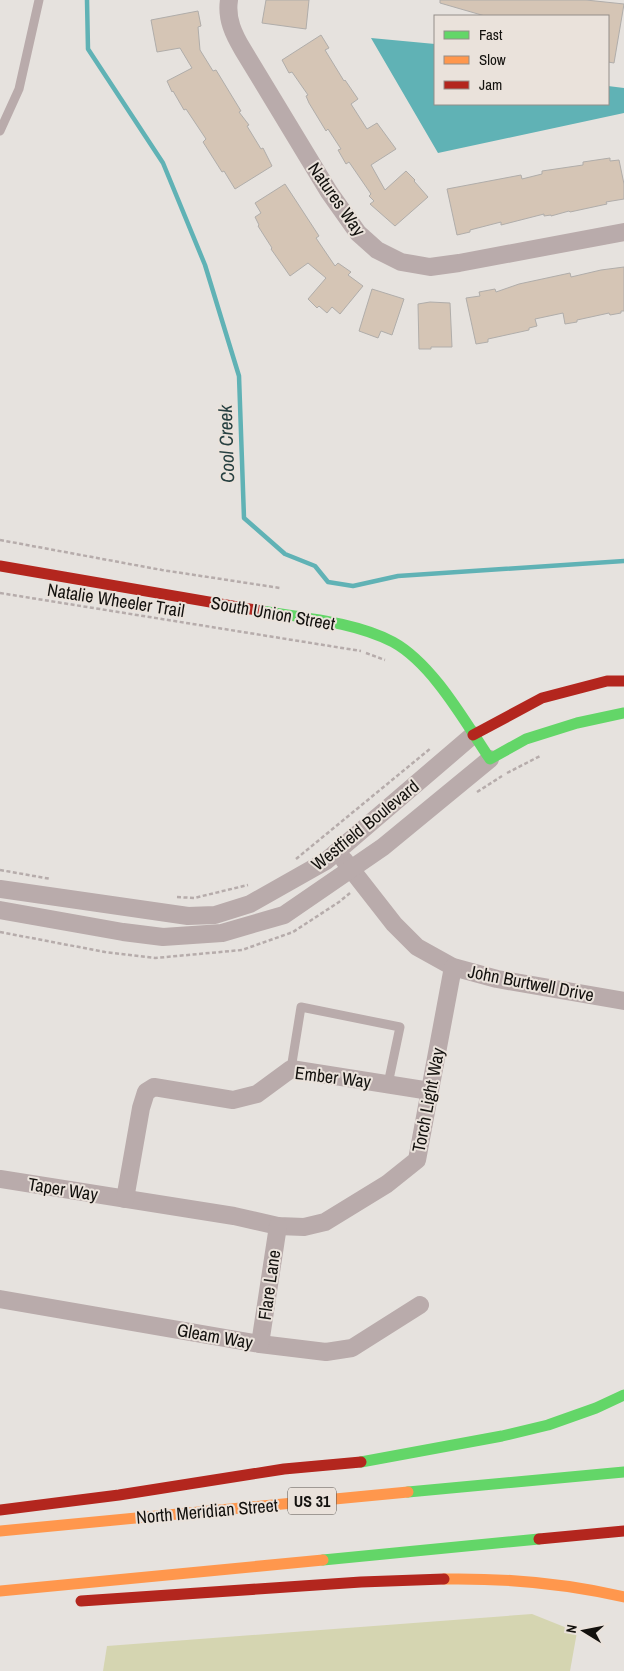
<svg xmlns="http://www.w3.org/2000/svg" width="624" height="1671" font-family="'Archivo Narrow',sans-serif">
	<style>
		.green { fill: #d5d5b1 }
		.water { fill: #60b2b5 }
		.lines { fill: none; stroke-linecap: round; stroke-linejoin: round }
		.stream { stroke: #60b2b5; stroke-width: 4.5 }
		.building { fill: #d5c5b5; stroke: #b0adaa }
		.path { stroke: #b6acab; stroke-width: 2.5; stroke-dasharray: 4 2.5; stroke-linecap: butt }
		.lane { stroke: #b9abab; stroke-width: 9 }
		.street { stroke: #b9abab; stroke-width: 18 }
		.fast { stroke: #63d668; stroke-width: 11 }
		.slow { stroke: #ff974d; stroke-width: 11 }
		.jam { stroke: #b3261e; stroke-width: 11 }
		.labels { text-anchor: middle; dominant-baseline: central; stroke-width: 4; stroke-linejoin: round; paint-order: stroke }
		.shield { fill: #eae2db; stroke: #54504c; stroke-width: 1 }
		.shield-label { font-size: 16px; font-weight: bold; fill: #13110e }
		.street-label { font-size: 18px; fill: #13110e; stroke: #eae2db }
		.water-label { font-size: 19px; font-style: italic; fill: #274041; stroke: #eae2db }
	</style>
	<rect width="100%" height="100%" fill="#e6e2de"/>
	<polygon class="green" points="532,1614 577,1632 570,1671 103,1671 107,1646"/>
	<polygon class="water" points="371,38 435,44 435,104 608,104 608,86 624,88 624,113 438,153"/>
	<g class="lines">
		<polyline class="stream" points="87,0 88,49 163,163 205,265 239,376 244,518 285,554 315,566 328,582 353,586 398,576 624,561"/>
	</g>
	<g class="building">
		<polygon points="266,0 309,0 306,29 262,23"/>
		<polygon points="440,0 586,0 624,4 614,63 608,62 608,16 485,16 440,3"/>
		<polygon points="198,11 201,26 198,27 200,50 213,71 216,70 230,93 241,111 239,112 249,125 247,126 261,149 263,148 272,166 235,189 224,171 222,172 203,142 206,139 186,109 184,110 173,91 172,92 167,81 192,68 180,48 157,52 151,20"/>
		<polygon points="321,35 329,48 325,50 344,81 345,80 358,99 351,104 367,129 377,123 396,149 371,165 385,190 406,171 415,180 414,181 428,197 395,226 370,204 374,201 369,196 371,194 349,162 346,164 338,150 341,149 328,129 326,131 309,103 306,96 308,95 292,72 289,73 282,60"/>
		<polygon points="610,158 610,161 619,160 624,184 624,199 606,202 607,204 570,212 569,211 551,216 551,215 544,216 544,214 501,225 501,222 470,230 470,232 457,235 447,189 521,175 522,179 542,174 542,171 583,165 583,162"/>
		<polygon points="285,184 319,236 316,238 335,266 338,263 351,272 348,275 363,286 340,314 332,307 327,313 319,306 317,308 308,299 326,278 308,263 290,276 271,249 272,248 258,226 259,225 255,217 261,213 255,203"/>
		<polygon points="624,267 624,311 621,311 621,313 610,315 609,313 577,320 577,322 565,324 563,313 535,319 537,326 529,328 529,330 488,339 488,342 476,344 466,298 480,296 479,292 495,289 496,292 519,284 570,273 571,277 601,270"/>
		<polygon points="372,289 404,299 392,335 381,331 378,338 359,331"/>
		<polygon points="430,302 450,303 452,347 431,347 431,349 419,349 418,304"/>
	</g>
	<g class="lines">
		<g class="path">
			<polyline points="0,540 162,570 280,588"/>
			<polyline points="0,593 361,651"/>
			<polyline points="366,653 385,660"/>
			<polyline points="507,773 540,756"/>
			<polyline points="477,792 502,776"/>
			<polyline points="296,859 431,748"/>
			<polyline points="0,870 51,879"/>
			<polyline points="177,897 194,898 248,885"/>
			<polyline points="0,932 105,952 155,958 242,950 293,932 339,902 350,893"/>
		</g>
		<g class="lane">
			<polyline points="0,131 19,89 39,0"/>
			<polyline points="291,1069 301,1007 400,1027 388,1084"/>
		</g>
		<g class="street">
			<path d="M229 0C226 19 234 35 243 50L329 192 358 233 377 250 401 262 430 267 459 263 624 232"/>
			<polyline points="344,860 394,924 417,947 453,967 497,979 624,1001"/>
			<polyline points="0,889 188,916 215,915 250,904 326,861 473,735"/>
			<polyline points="0,910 123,932 163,937 222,933 284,915 383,847 490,759"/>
			<polyline points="0,1179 234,1216 278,1226 304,1227 325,1222 387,1184 417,1160 453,967"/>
			<polyline points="125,1199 141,1108 146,1092 154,1087 233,1100 257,1094 291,1069 430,1091"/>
			<polyline points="0,1299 260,1344 326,1352 352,1348 420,1305"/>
			<polyline points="260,1344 278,1226"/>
		</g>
		<g class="fast">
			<path d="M262 611C304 618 355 622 393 642 433 664 465 722 490 759L526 739 577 723 624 713"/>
			<polyline points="361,1462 502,1436 548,1425 596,1408 624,1395"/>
			<polyline points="408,1492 624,1472"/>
			<polyline points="323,1560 539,1539"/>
		</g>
		<g class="slow">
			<polyline points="0,1531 408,1492"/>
			<path d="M444 1579C505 1578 564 1583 624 1597"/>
			<polyline points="0,1591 323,1560"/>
		</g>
		<g class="jam">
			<polyline points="0,566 262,611"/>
			<polyline points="473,735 542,698 607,681 624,681"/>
			<polyline points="0,1510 119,1495 284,1469 361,1462"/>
			<polyline points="539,1539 624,1531"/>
			<polyline points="81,1601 361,1582 444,1579"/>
		</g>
	</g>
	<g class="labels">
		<rect class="shield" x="288" y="1487.5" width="48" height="27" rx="4"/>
		<g class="shield-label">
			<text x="312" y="1501">US 31</text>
		</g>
		<g class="street-label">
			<text transform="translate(337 199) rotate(55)">Natures Way</text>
			<text transform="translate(116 600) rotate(9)">Natalie Wheeler Trail</text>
			<text transform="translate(273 613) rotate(10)">South Union Street</text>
			<text transform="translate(365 825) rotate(-39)">Westfield Boulevard</text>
			<text transform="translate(531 983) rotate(11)">John Burtwell Drive</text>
			<text transform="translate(333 1077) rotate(7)">Ember Way</text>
			<text transform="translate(428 1100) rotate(-79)">Torch Light Way</text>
			<text transform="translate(63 1189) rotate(9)">Taper Way</text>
			<text transform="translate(269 1285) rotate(-82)">Flare Lane</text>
			<text transform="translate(215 1336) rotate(10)">Gleam Way</text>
			<text transform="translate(207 1511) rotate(-5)">North Meridian Street</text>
		</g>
		<g class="water-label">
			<text transform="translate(226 444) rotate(-92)">Cool Creek</text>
		</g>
	</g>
	<rect x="434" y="15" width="175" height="90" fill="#eae2db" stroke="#948e89"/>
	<rect x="444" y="31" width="25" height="8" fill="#63d668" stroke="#948e89"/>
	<text x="479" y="40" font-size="15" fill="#13110e">Fast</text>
	<rect x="444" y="56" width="25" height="8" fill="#ff974d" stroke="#948e89"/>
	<text x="479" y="65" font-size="15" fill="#13110e">Slow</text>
	<rect x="444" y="81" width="25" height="8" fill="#b3261e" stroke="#948e89"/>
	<text x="479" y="90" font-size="15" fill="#13110e">Jam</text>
	<g transform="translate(584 1631) rotate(280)" stroke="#eae2db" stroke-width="4" paint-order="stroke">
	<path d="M0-4L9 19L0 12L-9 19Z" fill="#13110e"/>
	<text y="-8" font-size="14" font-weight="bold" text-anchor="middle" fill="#13110e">N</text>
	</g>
</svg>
